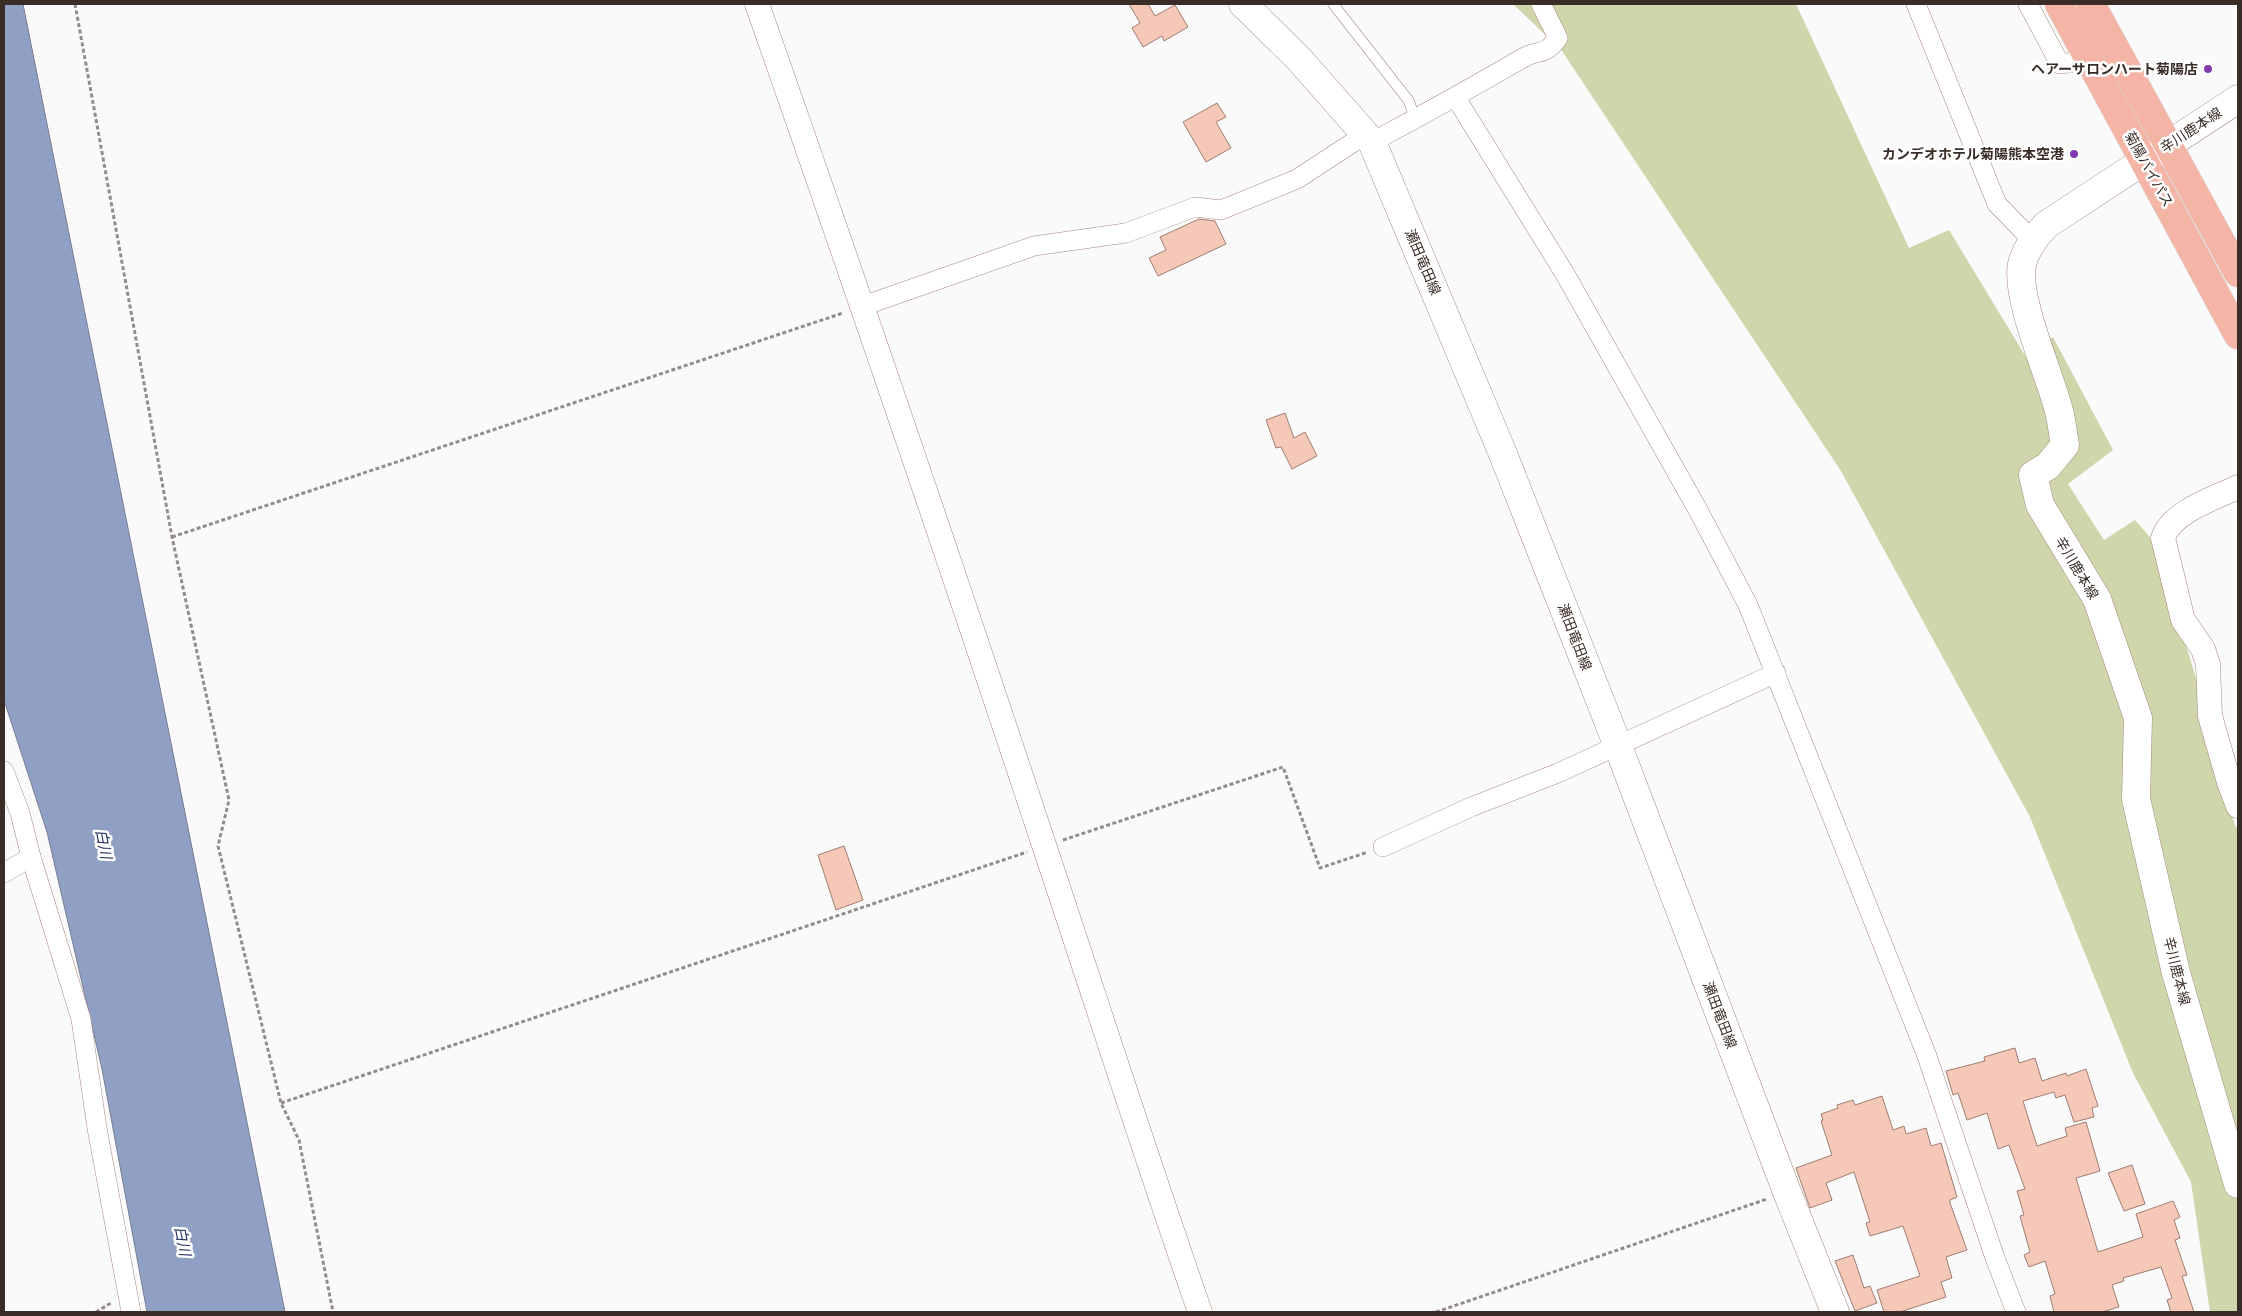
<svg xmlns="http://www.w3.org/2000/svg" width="2242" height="1316" font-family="Mulish,'Noto Sans JP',sans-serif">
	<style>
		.green { fill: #d0d6ac }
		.water { fill: #8fa0c4; stroke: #767d95 }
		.building { fill: #f5c8b8; stroke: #9f7d72 }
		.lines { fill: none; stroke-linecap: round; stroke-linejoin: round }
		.service-casing { stroke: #a8867a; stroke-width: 11 }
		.minor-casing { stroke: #a8867a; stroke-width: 20 }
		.tertiary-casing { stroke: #a8867a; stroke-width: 25 }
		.secondary-casing { stroke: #a8867a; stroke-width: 29 }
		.trunk-casing { stroke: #d8d5d4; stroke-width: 29 }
		.path { stroke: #948c8a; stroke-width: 3; stroke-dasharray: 4 2.5; stroke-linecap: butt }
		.service { stroke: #fff; stroke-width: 10 }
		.minor { stroke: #fff; stroke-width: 19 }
		.tertiary { stroke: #fff; stroke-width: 24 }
		.secondary { stroke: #fff; stroke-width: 28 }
		.trunk { stroke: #f4b4a6; stroke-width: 28 }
		.poi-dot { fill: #803aad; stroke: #fff; stroke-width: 2 }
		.labels { text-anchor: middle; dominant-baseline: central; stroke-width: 5; stroke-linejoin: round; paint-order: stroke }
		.poi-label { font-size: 14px; font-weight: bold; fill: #3a2c27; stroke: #fff; text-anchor: end }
		.street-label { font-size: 14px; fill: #3a2c27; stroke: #fff }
		.water-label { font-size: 15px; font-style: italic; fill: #1b2e5c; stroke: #fff }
	</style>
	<rect width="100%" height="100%" fill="#fafafa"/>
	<polygon class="green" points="1513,4 1796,4 1909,248 1949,230 2026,357 2053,337 2113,450 2068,484 2104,540 2135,520 2156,544 2195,675 2235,826 2238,827 2238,1312 2210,1312 2191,1182 2133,1073 2030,817 1841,471 1562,51"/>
	<polygon class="water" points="4,4 23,4 285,1312 147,1312 102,1069 47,832 4,700"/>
	<g class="building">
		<polygon points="1129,4 1148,4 1155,16 1175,5 1188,27 1164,41 1162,36 1143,47 1132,28 1140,23"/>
		<polygon points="1217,103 1226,117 1216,122 1231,148 1206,162 1183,122"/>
		<polygon points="1199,219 1215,221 1226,244 1158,276 1149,258 1166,250 1160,237"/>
		<polygon points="1285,413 1294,438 1305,432 1317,456 1292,469 1281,447 1276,448 1266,420"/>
		<polygon points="844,846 863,900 836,910 818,855"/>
		<polygon points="2015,1048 2019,1063 2035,1058 2042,1081 2066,1073 2067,1076 2086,1069 2098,1106 2092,1108 2094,1117 2074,1122 2065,1095 2056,1098 2054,1092 2023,1101 2037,1146 2067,1136 2065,1128 2086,1122 2100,1171 2076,1178 2098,1252 2143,1237 2136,1214 2173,1201 2180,1217 2174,1220 2180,1238 2175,1240 2187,1275 2182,1276 2194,1312 2171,1312 2167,1300 2172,1298 2161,1267 2123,1278 2124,1281 2112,1285 2119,1307 2102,1312 2054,1312 2050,1296 2055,1294 2045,1261 2029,1267 2024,1255 2030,1252 2020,1216 2024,1215 2017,1191 2025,1189 2009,1145 1998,1149 1987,1113 1967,1120 1958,1093 1953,1095 1946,1071 1985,1061 1984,1057"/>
		<polygon points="1882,1096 1893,1130 1904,1126 1906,1134 1926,1128 1931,1146 1941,1143 1957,1197 1950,1200 1950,1203 1967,1250 1946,1257 1952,1278 1941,1282 1946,1297 1900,1312 1884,1312 1877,1290 1920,1276 1903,1226 1870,1236 1866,1223 1870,1222 1854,1172 1826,1183 1832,1200 1810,1208 1796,1168 1832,1155 1821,1121 1823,1120 1821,1114 1838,1108 1837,1105 1853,1100 1855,1105"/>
		<polygon points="2132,1165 2145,1204 2124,1211 2108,1173"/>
		<polygon points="1853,1255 1864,1288 1870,1286 1877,1303 1855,1311 1835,1261"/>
	</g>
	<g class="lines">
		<defs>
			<polyline id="service" points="1333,4 1409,101 1415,119"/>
			<g id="minor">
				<polyline points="1916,4 1997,204 2032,240"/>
				<polyline points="2028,4 2060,64 2089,60"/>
				<polyline points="1456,98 1565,274 1698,510 1748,605 1927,1056 1995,1258 2016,1312"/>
				<path d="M1372 142C1423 115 1473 87 1523 58 1540 48 1543 58 1558 38L1541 4"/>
				<polyline points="863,306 1034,246 1126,233 1195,207 1221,210 1297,179 1366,134"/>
				<polyline points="4,771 20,813 31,857 81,1019 97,1128 131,1312"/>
				<polyline points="1383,847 1471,807 1558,773 1776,673"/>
				<polyline points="4,873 31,857"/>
			</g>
			<g id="tertiary">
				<path d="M757 4C855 283 951 564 1044 845 1096 1001 1146 1157 1200 1312"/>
				<path d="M2238 487C2215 498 2171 512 2163 538L2183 620 2203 649 2208 664 2210 716 2229 782 2238 806"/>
			</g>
			<g id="secondary">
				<polyline points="1243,4 1299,59 1372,142 1503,454 1618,746 1787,1192 1835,1312"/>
				<path d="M2238 99 2046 225C2036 236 2026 248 2022 264 2015 298 2050 375 2059 411 2062 423 2063 434 2065 445L2048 466 2033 475 2040 505 2097 599 2138 718 2136 799 2176 973 2238 1184"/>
			</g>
			<g id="trunk">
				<polyline points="2059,4 2238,335"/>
				<polyline points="2091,4 2238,273"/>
			</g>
		</defs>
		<use href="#service" class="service-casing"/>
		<use href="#minor" class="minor-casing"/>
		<use href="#tertiary" class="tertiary-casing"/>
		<use href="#secondary" class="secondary-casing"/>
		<use href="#trunk" class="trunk-casing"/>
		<g class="path">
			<polyline points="75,4 172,537 229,800 218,846 281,1103 299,1140 333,1312"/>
			<polyline points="172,537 843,313"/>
			<polyline points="1063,840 1283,767 1320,868 1368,852"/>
			<polyline points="281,1103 1027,852"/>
			<polyline points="96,1312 111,1303"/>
			<polyline points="1436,1312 1767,1199"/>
		</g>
		<use href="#service" class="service"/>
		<use href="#minor" class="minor"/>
		<use href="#tertiary" class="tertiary"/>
		<use href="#secondary" class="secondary"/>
		<use href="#trunk" class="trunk"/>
	</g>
	<g class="poi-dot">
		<circle cx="2208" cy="69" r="5"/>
		<circle cx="2074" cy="154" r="5"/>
	</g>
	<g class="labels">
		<g class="poi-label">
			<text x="2198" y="69">ヘアーサロンハート菊陽店</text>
			<text x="2064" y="154">カンデオホテル菊陽熊本空港</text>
		</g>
		<g class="street-label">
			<text transform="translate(2191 130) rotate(-33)">辛川鹿本線</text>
			<text transform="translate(2149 169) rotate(61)">菊陽バイパス</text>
			<text transform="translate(1423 262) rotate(67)">瀬田竜田線</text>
			<text transform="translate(2077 568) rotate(59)">辛川鹿本線</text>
			<text transform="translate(1575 637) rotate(69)">瀬田竜田線</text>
			<text transform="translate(2177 971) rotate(76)">辛川鹿本線</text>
			<text transform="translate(1720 1015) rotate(69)">瀬田竜田線</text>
		</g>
		<g class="water-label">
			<text transform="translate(104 844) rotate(79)">白川</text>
			<text transform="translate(183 1241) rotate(79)">白川</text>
		</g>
	</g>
	<rect width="2242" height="1316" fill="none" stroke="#3a2c27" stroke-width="10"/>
</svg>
